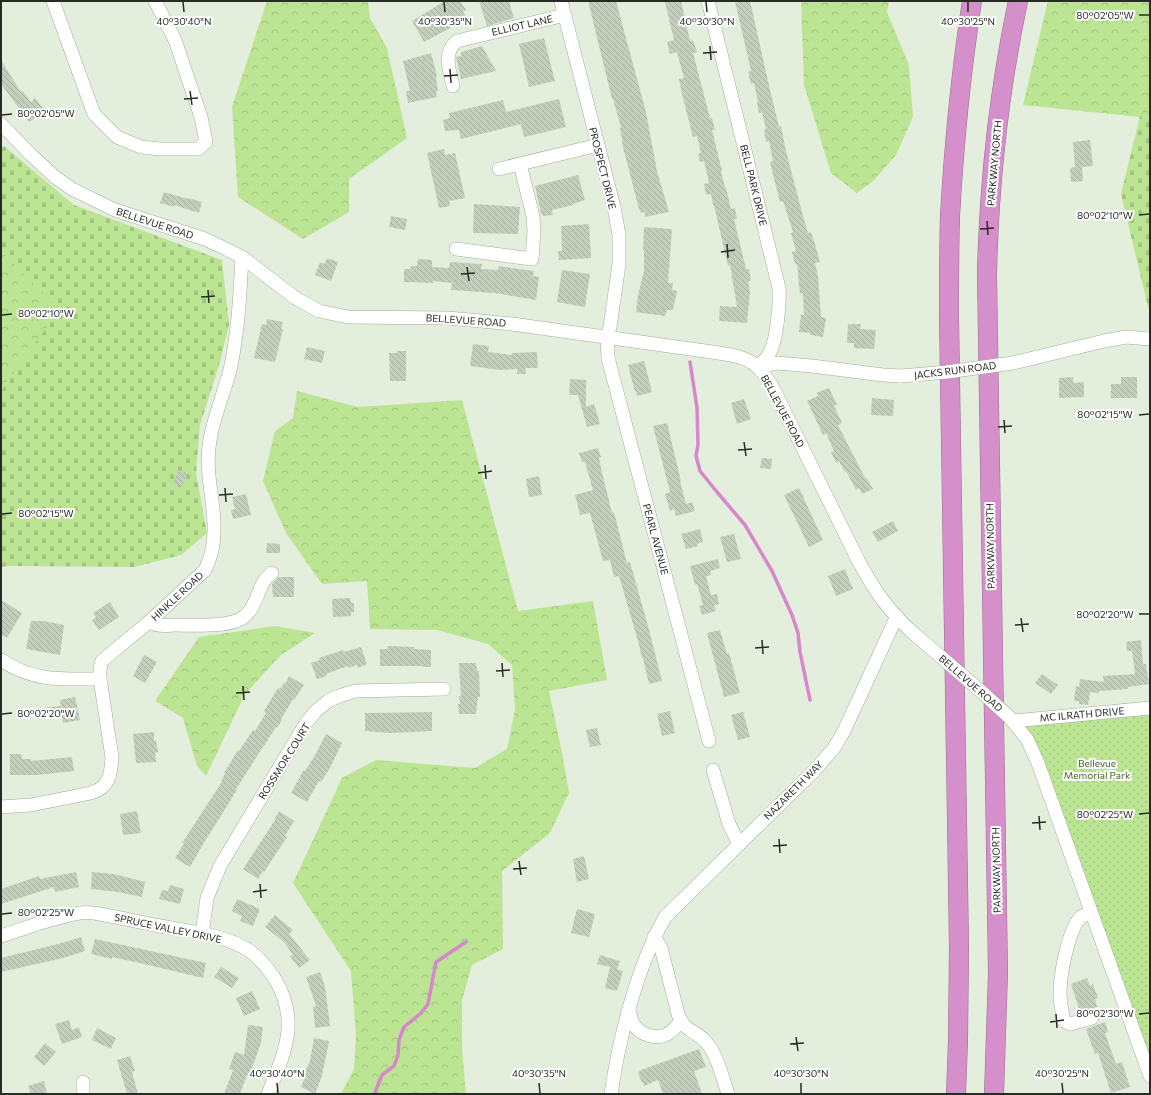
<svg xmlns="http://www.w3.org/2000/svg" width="1151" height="1095" font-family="Commissioner,sans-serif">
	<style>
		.forest { fill: url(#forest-crowns) }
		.cemetery { fill: url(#cemetery-stones) }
		.park { fill: url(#park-dots) }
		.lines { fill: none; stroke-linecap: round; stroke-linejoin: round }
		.stream { stroke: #d688ca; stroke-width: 3.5 }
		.building { fill: url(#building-back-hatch) }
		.minor-casing { stroke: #a3ac9b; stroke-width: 14 }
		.highway-casing { stroke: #986c90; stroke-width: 20 }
		.minor { stroke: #fff; stroke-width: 13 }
		.highway { stroke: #d58fca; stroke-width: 19 }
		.minor-bridge-casing { stroke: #a3ac9b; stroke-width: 14; stroke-linecap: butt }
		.minor-bridge { stroke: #fff; stroke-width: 13 }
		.ticks { fill: none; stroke: #272b24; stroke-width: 1.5 }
		.labels { text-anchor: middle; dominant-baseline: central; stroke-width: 4; stroke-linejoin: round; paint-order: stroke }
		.street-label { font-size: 10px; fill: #272b24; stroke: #fff }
		.park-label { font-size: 10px; fill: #446023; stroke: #fff }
		.ticks-label { font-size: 10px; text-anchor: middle; fill: #272b24; stroke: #fff; stroke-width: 4; stroke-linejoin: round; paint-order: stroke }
	</style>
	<defs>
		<pattern id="forest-crowns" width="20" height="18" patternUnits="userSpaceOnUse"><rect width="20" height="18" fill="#bbe593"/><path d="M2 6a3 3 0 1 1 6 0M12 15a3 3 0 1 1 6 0" fill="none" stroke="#a1c57f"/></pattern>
		<pattern id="cemetery-stones" width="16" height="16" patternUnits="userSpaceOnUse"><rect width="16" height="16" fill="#bbe593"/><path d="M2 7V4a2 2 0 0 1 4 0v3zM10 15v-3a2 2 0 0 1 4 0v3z" fill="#a1c57f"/></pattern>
		<pattern id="park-dots" width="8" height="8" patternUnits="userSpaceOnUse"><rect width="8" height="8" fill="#bbe593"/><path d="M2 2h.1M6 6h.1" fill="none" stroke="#a1c57f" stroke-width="1.8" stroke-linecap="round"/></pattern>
		<pattern id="building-back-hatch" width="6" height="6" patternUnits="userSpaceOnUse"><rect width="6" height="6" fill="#c4cebc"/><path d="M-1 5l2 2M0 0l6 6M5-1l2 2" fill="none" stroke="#a8b1a1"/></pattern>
	</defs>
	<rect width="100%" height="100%" fill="#e4eedc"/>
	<g class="forest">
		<polygon points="267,1 368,1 370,18 387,48 407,138 349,179 349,212 303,239 238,197 232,107"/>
		<polygon points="801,1 889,1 887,12 909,65 913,117 896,155 873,181 857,193 831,173 804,85"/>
		<polygon points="1048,1 1150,1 1150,118 1023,105"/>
		<polygon points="1,251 61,309 1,391"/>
		<polygon points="297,391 358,407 462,400 518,611 593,601 607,680 549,691 563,758 569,793 550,833 502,871 503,949 472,965 462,1000 462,1050 466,1094 341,1094 354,1069 356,1034 351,971 293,883 342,778 376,760 475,768 507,749 515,709 512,665 488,644 437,630 370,629 367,581 322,584 286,533 263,481 275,431 293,418"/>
		<polygon points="275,626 315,633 281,655 245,694 206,776 197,766 183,718 155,701 199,637"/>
	</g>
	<g class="cemetery">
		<polygon points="1140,116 1150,118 1150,311 1149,311 1121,194"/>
		<polygon points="4,146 74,205 222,260 229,325 220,362 200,425 196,473 207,533 181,555 134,567 10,566 1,567 1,391 60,309 1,251 1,149"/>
	</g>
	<polygon class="park" points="1150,712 1150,1076 1038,763 1013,721"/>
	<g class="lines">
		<g class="stream">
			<polyline points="690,362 697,408 698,445 696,456 700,471 717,492 745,525 772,571 792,615 798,633 800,652 810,700"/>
			<polyline points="375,1094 376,1090 382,1075 394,1066 398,1055 399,1040 404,1027 421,1013 428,1004 436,962 466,942"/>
		</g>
	</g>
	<g class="building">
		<polygon points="445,1 460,1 466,10 463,12 467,19 424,42 412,21"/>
		<polygon points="479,1 509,1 514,18 487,26"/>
		<polygon points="588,1 616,1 646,112 657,171 669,212 645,217 645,212 641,213 639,209 623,147 620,128 621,127 613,99 612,99"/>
		<polygon points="670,1 681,1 690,41 693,40 697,52 693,53 710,118 712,118 715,130 712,130 722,171 721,171 725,188 726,188 731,209 735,208 737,219 734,219 746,269 749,269 751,281 748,281 750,291 747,323 719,321 720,306 737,307 730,265 728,266 714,205 713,205 711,194 706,195 704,184 709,183 704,161 700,162 698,154 701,153 697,136 693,137 682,94 679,79 684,78 678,56 677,52 670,54 667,42 674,40 665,2"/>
		<polygon points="735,1 750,1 770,90 779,127 781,126 786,151 803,216 808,233 811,232 817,251 820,262 815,263 818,276 821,317 826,318 823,337 810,335 810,333 799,332 801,314 804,315 803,293 800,294 797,264 795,264 792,252 796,251 791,233 793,232 783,201 780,202 773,175 770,162 773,161 769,141 766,142 764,130 766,129 762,112 759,113 757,102 758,102 754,83 751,84 748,72 751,71"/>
		<polygon points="544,38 555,81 529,87 519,44"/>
		<polygon points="482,46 496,71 461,79 456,57 461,56 461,52"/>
		<polygon points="431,53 437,76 436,77 438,91 436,92 437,97 408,103 406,91 410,91 403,61"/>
		<polygon points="1,60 21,92 22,90 31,102 35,98 45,111 29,122 1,84"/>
		<polygon points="559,99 566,127 524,137 521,124 461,139 459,130 445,131 443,120 450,118 449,113 503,100 506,112"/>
		<polygon points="1090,140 1093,166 1082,167 1083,181 1071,182 1070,168 1075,167 1073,142"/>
		<polygon points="444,149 445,155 455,153 465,198 449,201 450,206 439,208 427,153"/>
		<polygon points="578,175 585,200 573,204 573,205 552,210 553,215 543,216 541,213 535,186"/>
		<polygon points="164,192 188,199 188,198 202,202 199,213 174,205 174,207 160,203"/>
		<polygon points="474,204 520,207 518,234 473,233"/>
		<polygon points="391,216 407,219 405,230 389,227"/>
		<polygon points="589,224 591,258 559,260 558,251 562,251 561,226"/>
		<polygon points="644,227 672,229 668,283 673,283 672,290 677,291 673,310 667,310 665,316 636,312 638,295 644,271 644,250 643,250"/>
		<polygon points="327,258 338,262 331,281 315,275 320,262 324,264"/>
		<polygon points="418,259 432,260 432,267 449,268 450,262 482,264 481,269 498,270 498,266 534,271 533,276 539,277 536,300 495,293 451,290 452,283 433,281 433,283 404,282 404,269 410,269 411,266 417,266"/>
		<polygon points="562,270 590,274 585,307 557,302"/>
		<polygon points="267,319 283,322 281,329 283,329 275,362 254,358 262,324 266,325"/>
		<polygon points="848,324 861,324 860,329 876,330 874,349 854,348 854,343 847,343"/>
		<polygon points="473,344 489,346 488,352 512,355 512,353 537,352 538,368 525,368 526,374 517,374 517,369 500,370 470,366"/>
		<polygon points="307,347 325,351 322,363 304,359"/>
		<polygon points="397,351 406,351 406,381 390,381 389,353 397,353"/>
		<polygon points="644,361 652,392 637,396 636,391 635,392 628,365"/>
		<polygon points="1073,377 1073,383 1084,382 1084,397 1059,398 1059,378"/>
		<polygon points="1121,377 1137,377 1137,398 1111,398 1111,384 1121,384"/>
		<polygon points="570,379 586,380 586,407 594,404 600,424 587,427 578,395 569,395"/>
		<polygon points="829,388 837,405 834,406 842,423 838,425 865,478 866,477 873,489 862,494 859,488 856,490 846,471 845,472 839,461 836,463 831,452 834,451 826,433 823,435 807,401 818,396 816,393"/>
		<polygon points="872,398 894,400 893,416 871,415"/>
		<polygon points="744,399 751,419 737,424 731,403"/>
		<polygon points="667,423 681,481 680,481 686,504 692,502 695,511 676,516 674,509 670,511 665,494 670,492 653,426"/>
		<polygon points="598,448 601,457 599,458 602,473 612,513 614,512 627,563 630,562 648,626 662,681 649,684 643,658 642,658 638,641 619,576 614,577 610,560 603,561 590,513 580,515 575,495 593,490 585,462 582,462 579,453"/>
		<polygon points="762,458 772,459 771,469 760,468"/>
		<polygon points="178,470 187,473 182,487 173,483"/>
		<polygon points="539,476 542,495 529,497 526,479"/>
		<polygon points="799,488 823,540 809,547 784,495"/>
		<polygon points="246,494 251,515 233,519 231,510 235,509 232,497"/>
		<polygon points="893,521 898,531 878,542 872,532"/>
		<polygon points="700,529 703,542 697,544 698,546 686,549 681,534"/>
		<polygon points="734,534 741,559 727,562 720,537"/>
		<polygon points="267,543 280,544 280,553 266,553"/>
		<polygon points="718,559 720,568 710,571 711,575 706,576 711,595 717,594 719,604 714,605 716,611 702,615 699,606 703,605 697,584 695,585 690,566"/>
		<polygon points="845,569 853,589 836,596 828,576"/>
		<polygon points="278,577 294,577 294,597 273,597 272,584"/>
		<polygon points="350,598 351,603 354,603 354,612 351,612 351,616 333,617 332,599"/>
		<polygon points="1,600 22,613 7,638 1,634"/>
		<polygon points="110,602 119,617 99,630 92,620 96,617 93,613"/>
		<polygon points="31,621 43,621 64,625 60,655 26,649"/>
		<polygon points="720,630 727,654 729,653 740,693 724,697 707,633"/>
		<polygon points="1141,640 1143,664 1146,664 1149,684 1128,687 1128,689 1099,691 1099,693 1090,692 1088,705 1079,704 1079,701 1074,701 1076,686 1079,687 1080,679 1104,682 1103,676 1135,674 1132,651 1127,651 1126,642"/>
		<polygon points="388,646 414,647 414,649 431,650 431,667 422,667 422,666 380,666 380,649 388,649"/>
		<polygon points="361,647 367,664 358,668 357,665 349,668 348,666 326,674 327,676 317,679 311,663 320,660 319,658 343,650 344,652"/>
		<polygon points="144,655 157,662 145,683 133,676"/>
		<polygon points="459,663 476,663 477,671 479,671 480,697 478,697 476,714 459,714 458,704 460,704 459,696 461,696"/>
		<polygon points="1042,674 1058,685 1051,694 1035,683"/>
		<polygon points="289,676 304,685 294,700 293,699 281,719 282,720 277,728 276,727 236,789 237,790 202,846 190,867 175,858 184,843 182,843 218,788 222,781 221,781 225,774 224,773 238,750 239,751 253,730 255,731 266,713 264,711 278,688 280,689 284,683 285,684"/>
		<polygon points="75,697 80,720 63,723 62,716 46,718 44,708 61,706 60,700"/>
		<polygon points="670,711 675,733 662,736 657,714"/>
		<polygon points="432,712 432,731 390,733 365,731 365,713"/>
		<polygon points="743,712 750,737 738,740 731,715"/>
		<polygon points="597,728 601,745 590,747 586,730"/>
		<polygon points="154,732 154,741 156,740 158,752 155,753 156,762 136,763 133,734"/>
		<polygon points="326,734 342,743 330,768 321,782 319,781 307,802 291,793 303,771 305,771 314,757"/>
		<polygon points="10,754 21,754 22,759 31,759 31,761 72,757 74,771 37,775 10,775"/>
		<polygon points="137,811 141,833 123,835 120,814"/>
		<polygon points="279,811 294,821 285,836 287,837 264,872 263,871 258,879 243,869 275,820 274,820"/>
		<polygon points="584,856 589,879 577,882 573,859"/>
		<polygon points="76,872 79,887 55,892 54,887 1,904 1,889 39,876 40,879"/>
		<polygon points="92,872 114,874 145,882 142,897 118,892 91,889"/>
		<polygon points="170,885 184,889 180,904 159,899 162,890 168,891"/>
		<polygon points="237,899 260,909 253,926 240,921 242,916 232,911"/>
		<polygon points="577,909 595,914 589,937 571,933"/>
		<polygon points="275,915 293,930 289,934 310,960 299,968 290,956 293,955 284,942 265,927"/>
		<polygon points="81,937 85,951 63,958 1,972 1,958 58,944"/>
		<polygon points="95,939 206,963 203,978 144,964 112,957 112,959 91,954"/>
		<polygon points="600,955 620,961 617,969 623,971 617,991 605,988 610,967 597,964"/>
		<polygon points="221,967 239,978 232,988 214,977"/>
		<polygon points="320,972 325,987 330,1026 315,1028 313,1007 316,1006 306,977"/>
		<polygon points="1087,978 1090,986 1093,984 1098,998 1095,999 1097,1007 1080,1012 1071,984"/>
		<polygon points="252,991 260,1009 244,1016 236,998"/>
		<polygon points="69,1020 72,1030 79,1027 82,1037 62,1044 55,1024"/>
		<polygon points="1105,1022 1108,1032 1105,1033 1116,1064 1122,1062 1130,1087 1111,1093 1098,1053 1095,1054 1086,1029"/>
		<polygon points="248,1025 263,1027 261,1043 249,1076 247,1075 240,1094 224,1094 233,1070 229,1069 235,1052 244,1055"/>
		<polygon points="97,1028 116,1038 111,1049 92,1040"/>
		<polygon points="314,1038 329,1041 322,1076 315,1094 301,1087 305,1077 303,1076 310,1061"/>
		<polygon points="45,1043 56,1052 44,1066 34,1057"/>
		<polygon points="699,1049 706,1067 694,1071 702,1094 663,1094 658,1080 644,1086 643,1082 642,1083 638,1073 641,1070"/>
		<polygon points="130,1056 135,1071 132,1072 138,1094 127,1094 117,1060"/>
		<polygon points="44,1081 47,1094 31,1094 28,1086"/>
	</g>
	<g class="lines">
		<defs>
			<g id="minor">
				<polyline points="53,1 94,114 117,137 141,147 160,149 198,149 206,142 201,117 175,40 155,1"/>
				<polyline points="561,1 614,207 619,235 619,264 610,327 607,337 608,358 709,741"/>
				<path d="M708 1 779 288C780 302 777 340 770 352 768 358 762 362 758 367"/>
				<path d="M453 86C450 71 442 53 457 41L565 15"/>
				<path d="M1 124 30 154 55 177 72 189 115 210 205 239 224 248 242 257 294 297 319 311 348 317 448 318 512 324 712 352C746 357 756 358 774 390L859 562C875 591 887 609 912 632"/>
				<polyline points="499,169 598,145"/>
				<polyline points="456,249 532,259 534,231 533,216 520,164"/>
				<polyline points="1013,363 1104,341 1126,337 1150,339"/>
				<polyline points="758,367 777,363 812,366 883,375 901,376"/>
				<path d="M150 621C152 623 155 625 158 625 164 626 171 625 176 625 193 625 232 628 245 616 259 604 257 583 272 573"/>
				<path d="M1 660C34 682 62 679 100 679"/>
				<polyline points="1009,717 1027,739 1038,763 1150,1076"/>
				<polyline points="1013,721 1150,708"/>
				<polyline points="713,770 729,824 739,844"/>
				<path d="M1 807 31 805 91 793C110 787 111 774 112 757L100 679V668L102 661 109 655 150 621 205 570C211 558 214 545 214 531 215 500 204 472 210 440 214 416 224 393 230 370 238 334 240 295 242 257"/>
				<path d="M1091 913C1088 914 1083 915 1080 918 1068 931 1060 975 1060 993 1060 1002 1062 1012 1064 1021L1070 1024 1092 1018"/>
				<polyline points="202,934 207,898 220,866 306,723 316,711 328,701 339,696 355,691 444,689"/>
				<path d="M1 936C27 928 53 917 80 913 89 911 100 914 110 916 127 919 143 923 160 926 188 931 220 934 245 948 256 954 266 966 273 976 301 1019 285 1052 268 1094"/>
				<path d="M654 936 661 948 678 1014C685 1033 695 1029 706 1042 717 1054 723 1079 728 1094"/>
				<path d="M629 1011C630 1014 631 1019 633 1023 639 1035 658 1041 669 1033 674 1030 677 1025 681 1022"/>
				<polyline points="83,1094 83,1082"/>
				<path d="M611 1094C619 1038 637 967 665 917L814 771 834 748 844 731 896 618"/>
			</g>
			<g id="highway">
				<path d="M956 1094 958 1041 959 947 949 316C949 283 949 249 950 216 954 144 961 72 972 1"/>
				<path d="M994 1094 998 973 987 274C989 182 999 91 1018 1"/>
			</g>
		</defs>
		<use href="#minor" class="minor-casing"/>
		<use href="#highway" class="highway-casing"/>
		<use href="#minor" class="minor"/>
		<use href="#highway" class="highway"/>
		<defs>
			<g id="minor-bridge">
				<polyline points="901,376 947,372 1013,363"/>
				<polyline points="912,632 984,694 1009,717"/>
			</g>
		</defs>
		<use href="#minor-bridge" class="minor-bridge-casing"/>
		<use href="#minor-bridge" class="minor-bridge"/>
	</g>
	<path class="ticks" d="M183 2 184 12M444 2 445 12M706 2 707 12M968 2V12M1139 15H1149M710 46 711 60M703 53 717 52M450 69 451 83M444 76 458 75M190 91 192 105M184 99 198 98M2 115 12 114M1139 215 1149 214M987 221 988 235M980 229 994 228M727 244 728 258M721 252 735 250M467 267 469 281M461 274 475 273M208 290 209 303M201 297 215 296M2 315 12 314M1139 415 1149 414M1004 420 1005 433M998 427 1012 426M744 442 746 456M738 450 752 449M485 465 486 479M478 473 492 471M225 488 226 502M219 495 233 494M2 514 12 513M1139 614H1149M1021 618 1023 632M1015 625 1029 624M762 640 763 654M755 648 769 647M502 663 503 677M496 671 510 670M243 686 244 700M236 693 250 692M2 714 12 713M1139 814 1149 813M1039 816 1040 830M1032 823 1046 822M779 839 780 853M773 846 787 845M519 861 521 875M513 869 527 868M260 884 261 898M253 892 267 890M2 914 12 913M1056 1014 1057 1028M1139 1014 1149 1013M1050 1022 1064 1020M796 1037 798 1051M790 1044 804 1043M277 1083 278 1093M539 1083 540 1093M801 1083V1093M1062 1083 1063 1093"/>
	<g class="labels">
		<g class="street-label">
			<text transform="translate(522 25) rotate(-13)">ELLIOT LANE</text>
			<text transform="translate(994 163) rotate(-85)">PARKWAY NORTH</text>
			<text transform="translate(603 168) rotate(76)">PROSPECT DRIVE</text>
			<text transform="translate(754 185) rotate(76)">BELL PARK DRIVE</text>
			<text transform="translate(155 223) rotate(18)">BELLEVUE ROAD</text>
			<text transform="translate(466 320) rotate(4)">BELLEVUE ROAD</text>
			<text transform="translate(955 370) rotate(-7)">JACKS RUN ROAD</text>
			<text transform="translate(783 411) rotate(62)">BELLEVUE ROAD</text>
			<text transform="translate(656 539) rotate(75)">PEARL AVENUE</text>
			<text transform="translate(990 546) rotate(-91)">PARKWAY NORTH</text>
			<text transform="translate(177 596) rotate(-43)">HINKLE ROAD</text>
			<text transform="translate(971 683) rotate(41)">BELLEVUE ROAD</text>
			<text transform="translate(1082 714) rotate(-5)">MC ILRATH DRIVE</text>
			<text transform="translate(284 761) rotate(-58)">ROSSMOR COURT</text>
			<text transform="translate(793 790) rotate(-45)">NAZARETH WAY</text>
			<text transform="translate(996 870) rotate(-91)">PARKWAY NORTH</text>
			<text transform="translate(168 928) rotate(12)">SPRUCE VALLEY DRIVE</text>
		</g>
		<g class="park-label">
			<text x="1097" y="763">Bellevue<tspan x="1097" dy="12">Memorial Park</tspan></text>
		</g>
	</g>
	<g class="ticks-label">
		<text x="1105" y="19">80°02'05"W</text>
		<text x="184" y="25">40°30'40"N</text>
		<text x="445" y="25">40°30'35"N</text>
		<text x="707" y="25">40°30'30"N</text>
		<text x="968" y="25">40°30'25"N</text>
		<text x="46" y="117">80°02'05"W</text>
		<text x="1105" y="219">80°02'10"W</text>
		<text x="46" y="317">80°02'10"W</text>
		<text x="1105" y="418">80°02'15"W</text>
		<text x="46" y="517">80°02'15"W</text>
		<text x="1105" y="618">80°02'20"W</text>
		<text x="46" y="717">80°02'20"W</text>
		<text x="1105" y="818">80°02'25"W</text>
		<text x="46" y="916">80°02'25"W</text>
		<text x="1105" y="1017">80°02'30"W</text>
		<text x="277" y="1077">40°30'40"N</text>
		<text x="539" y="1077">40°30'35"N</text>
		<text x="801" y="1077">40°30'30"N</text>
		<text x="1062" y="1077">40°30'25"N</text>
	</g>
	<rect width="1151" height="1095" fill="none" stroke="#272b24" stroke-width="4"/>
</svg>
